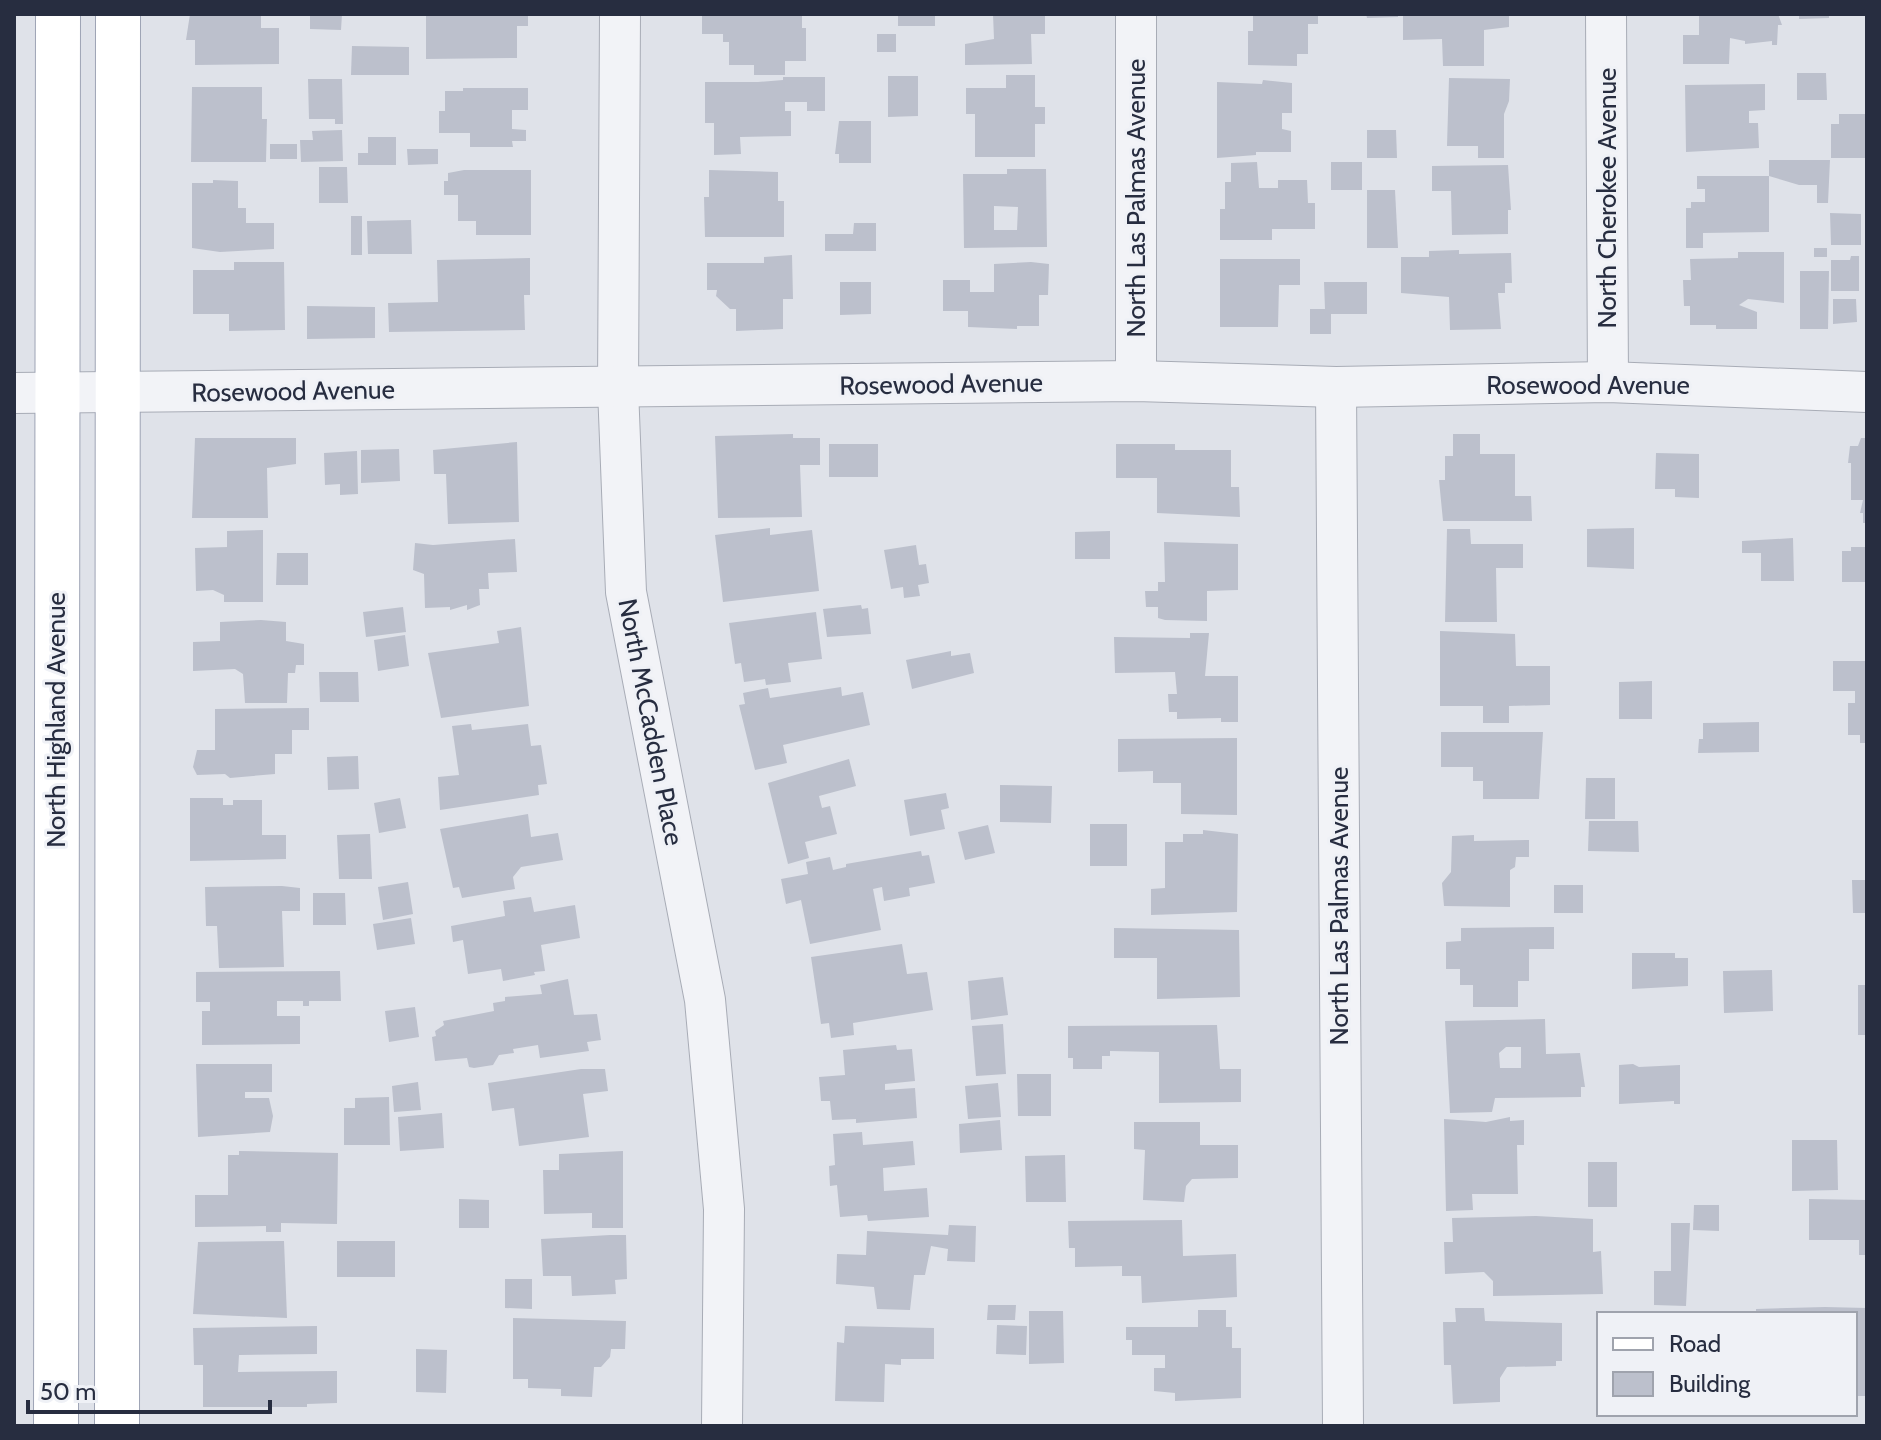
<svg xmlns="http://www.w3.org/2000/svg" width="1881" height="1440" font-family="Cabin,sans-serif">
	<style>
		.building { fill: #bcc0cc; fill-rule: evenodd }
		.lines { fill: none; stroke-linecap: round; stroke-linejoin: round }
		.minor-casing { stroke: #a8acb6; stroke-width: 42 }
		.major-casing { stroke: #9ea4b5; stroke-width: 46 }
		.minor { stroke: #f2f3f7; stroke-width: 40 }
		.major { stroke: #fff; stroke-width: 44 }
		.labels { text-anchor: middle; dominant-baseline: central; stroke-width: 6; stroke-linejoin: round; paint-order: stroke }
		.street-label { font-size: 26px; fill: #272d40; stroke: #eff1f6 }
	</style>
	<rect width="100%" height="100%" fill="#dfe2e9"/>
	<g class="building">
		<polygon points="190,14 261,14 261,28 279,28 279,64 195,65 195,40 186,40"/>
		<polygon points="310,14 342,14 341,30 310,29"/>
		<polygon points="426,14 528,14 528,26 517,26 517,58 426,59"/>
		<polygon points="702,14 802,14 802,28 806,28 806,61 785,61 785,75 754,75 754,65 729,65 729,42 723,42 723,34 702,34"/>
		<rect x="898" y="14" width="37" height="12"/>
		<polygon points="993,14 1045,14 1045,34 1031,34 1032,64 965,65 965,44 994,39"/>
		<polygon points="1253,14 1318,14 1318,24 1308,24 1308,54 1297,54 1297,66 1248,65 1248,31 1253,31"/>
		<polygon points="1366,14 1398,14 1398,17 1367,18"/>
		<polygon points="1403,14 1509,14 1509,27 1484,30 1484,66 1443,66 1442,39 1403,40"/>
		<polygon points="1699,14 1778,14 1782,25 1778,25 1777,45 1772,45 1772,41 1745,44 1745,41 1730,38 1729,64 1683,64 1683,35 1699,35"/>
		<polygon points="1799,14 1829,14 1829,18 1799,19"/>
		<rect x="877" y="34" width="19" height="18"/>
		<polygon points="352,46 409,47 409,75 351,75"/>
		<polygon points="1797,73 1826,73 1827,100 1797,100"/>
		<polygon points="1006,75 1035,75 1035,107 1045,107 1045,124 1035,124 1035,157 975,157 975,114 966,114 966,88 1006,88"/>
		<polygon points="888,76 918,76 918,116 888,117"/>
		<polygon points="783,77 825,77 825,111 807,111 807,102 785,102 785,111 791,111 791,136 740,137 741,154 714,155 714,123 705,123 705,82 758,82 783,80"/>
		<polygon points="1449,78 1510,79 1509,101 1504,114 1504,158 1478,158 1478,146 1447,146"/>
		<polygon points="308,79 342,79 343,124 335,124 335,119 309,119"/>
		<polygon points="1263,80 1292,83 1292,113 1282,113 1282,129 1291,131 1291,152 1256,152 1256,155 1217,158 1217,82 1262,84"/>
		<polygon points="1765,84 1765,110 1749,111 1749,123 1758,123 1759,148 1686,152 1685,85"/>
		<polygon points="192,87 262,87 262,119 267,119 266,162 191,162"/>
		<polygon points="463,88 528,88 528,110 512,110 512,129 526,130 526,141 512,141 513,147 470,147 470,133 439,133 439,111 445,111 445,91 463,91"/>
		<polygon points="1839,114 1866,114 1866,158 1831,158 1831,124 1839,124"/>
		<polygon points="839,121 871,121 871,163 839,163 839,154 835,154"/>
		<polygon points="342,130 343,161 301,162 300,140 313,140 312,131"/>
		<polygon points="1367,130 1396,130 1397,158 1367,158"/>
		<polygon points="368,137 396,137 396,165 358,165 358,153 368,153"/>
		<rect x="270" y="144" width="27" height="15"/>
		<polygon points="407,149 438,149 438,164 408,165"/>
		<polygon points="1769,160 1830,160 1828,203 1817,203 1817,185 1799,185 1769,176 1769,232 1703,233 1703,248 1686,248 1686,208 1691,208 1691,202 1705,202 1705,189 1697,189 1697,176 1769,176"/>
		<polygon points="1257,162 1259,188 1278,188 1278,180 1307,180 1308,203 1315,203 1315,229 1272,229 1272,240 1220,240 1220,209 1225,209 1225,182 1231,182 1231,163"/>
		<rect x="1331" y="162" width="31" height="28"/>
		<polygon points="1508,165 1511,210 1508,210 1508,234 1452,235 1451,191 1432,191 1432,166"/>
		<polygon points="319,167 347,167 348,203 319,203"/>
		<path d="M1007 169H1046L1047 247 964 248 963 174H1007ZM994 206 1018 207 1017 230H994Z"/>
		<polygon points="464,170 531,170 531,235 476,235 476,221 458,221 458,195 444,195 444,181 448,181 448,173"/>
		<polygon points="709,170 778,172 778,201 784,201 784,237 705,237 704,197 709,197"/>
		<polygon points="213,180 238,181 238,208 246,208 246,223 274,223 274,249 220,252 192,248 192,183 213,183"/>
		<polygon points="1367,190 1395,190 1398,248 1367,248"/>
		<polygon points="1830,213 1861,214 1861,245 1831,245"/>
		<rect x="351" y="216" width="11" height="39"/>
		<polygon points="411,220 412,254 368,254 367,221"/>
		<polygon points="854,223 876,223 876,251 825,251 825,234 853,234"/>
		<rect x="1814" y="248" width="13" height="9"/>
		<polygon points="1459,250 1459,254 1511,253 1512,283 1505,283 1505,293 1498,293 1501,329 1450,330 1449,297 1401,293 1401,257 1429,257 1429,251"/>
		<polygon points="1738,252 1784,252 1784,303 1748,299 1739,305 1757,312 1757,329 1716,329 1716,325 1690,325 1690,306 1684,306 1683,280 1691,280 1690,259 1738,258"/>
		<polygon points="792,255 793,299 783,299 783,329 736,331 736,309 730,309 716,296 717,290 707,290 707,263 764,263 764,257"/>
		<polygon points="1851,256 1859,256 1859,291 1831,291 1831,260 1850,260"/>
		<polygon points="530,258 530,295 524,295 525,330 389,332 388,303 438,302 437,260"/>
		<polygon points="1220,259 1300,259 1300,285 1279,285 1278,327 1220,327"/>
		<polygon points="234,262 284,262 285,330 229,331 229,314 193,314 193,270 234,270"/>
		<polygon points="1031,262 1049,264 1048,295 1039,295 1039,326 1017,326 1017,329 968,327 968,311 943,311 943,280 970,280 970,292 994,292 994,264"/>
		<polygon points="1800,271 1829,271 1828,329 1800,329"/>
		<polygon points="840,282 871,282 871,314 840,315"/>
		<polygon points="1324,282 1367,282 1367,314 1331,314 1331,334 1310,334 1310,309 1325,309"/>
		<polygon points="1833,299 1856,299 1857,322 1833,324"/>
		<polygon points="307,306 375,307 375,338 307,339"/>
		<polygon points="793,434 793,438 820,438 820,465 800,465 802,517 718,518 715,436"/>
		<polygon points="1453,434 1480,434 1480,454 1515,454 1515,496 1531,496 1532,521 1443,521 1439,480 1445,480 1445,456 1453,456"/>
		<polygon points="195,438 296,438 296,464 267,468 268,518 192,518"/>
		<polygon points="1861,438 1867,438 1867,523 1863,523 1863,513 1860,513 1863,500 1851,500 1851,463 1848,463 1850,446 1858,446"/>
		<polygon points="517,442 519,522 448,524 446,474 434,474 433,450"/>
		<rect x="829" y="444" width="49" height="33"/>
		<polygon points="1116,444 1175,444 1175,450 1231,450 1231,487 1239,487 1240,517 1157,513 1157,478 1116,478"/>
		<polygon points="399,449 400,481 361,483 361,450"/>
		<polygon points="357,451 358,494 340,495 340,484 325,485 324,453"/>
		<polygon points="1656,453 1699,454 1699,498 1675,497 1675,489 1655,489"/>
		<polygon points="770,528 770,535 812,530 819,591 723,602 715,535"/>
		<polygon points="1634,528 1634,569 1587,567 1587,529"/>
		<polygon points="1447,529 1470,529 1471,544 1523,544 1523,568 1496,568 1497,622 1445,622"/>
		<polygon points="263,530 263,602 224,602 224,595 213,590 196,591 195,548 227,547 227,531"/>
		<polygon points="1110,531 1110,559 1075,559 1075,532"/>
		<polygon points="1793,538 1794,581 1761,581 1761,553 1742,553 1742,541"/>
		<polygon points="515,539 517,572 488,573 489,589 479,589 480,605 467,610 467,605 450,610 450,607 425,608 424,574 413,570 415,543 433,545"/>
		<polygon points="1164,542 1238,544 1238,590 1207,591 1207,621 1165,620 1158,618 1158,607 1146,607 1145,591 1158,591 1158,582 1165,582"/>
		<polygon points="916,545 919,565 926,564 929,583 918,585 920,596 904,598 903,587 891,589 884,550"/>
		<polygon points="1851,547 1867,547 1867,582 1842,582 1842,551 1851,551"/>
		<polygon points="277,553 308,553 308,585 276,585"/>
		<polygon points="861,605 862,609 868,608 871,634 827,637 823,609"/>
		<polygon points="403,607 406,632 366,637 363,612"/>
		<polygon points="816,612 822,659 788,663 791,682 766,685 765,679 744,682 741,663 735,664 729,623"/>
		<polygon points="261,620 286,622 286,641 304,644 304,665 296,665 295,673 288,673 287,703 245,703 243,674 235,669 193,671 193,642 220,641 220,622"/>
		<polygon points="521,627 529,706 441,718 428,653 499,643 497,631"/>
		<polygon points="1440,631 1515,634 1516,666 1550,666 1550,705 1509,706 1509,723 1483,723 1483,706 1440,706"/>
		<polygon points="1190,633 1209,633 1205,676 1238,676 1238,722 1221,722 1221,718 1177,719 1177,712 1169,712 1168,694 1177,694 1175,672 1115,673 1114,637 1190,638"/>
		<polygon points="405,635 409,666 378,671 374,640"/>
		<polygon points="951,651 951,656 970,653 974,673 912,689 906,660"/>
		<polygon points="1833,661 1867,661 1867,743 1860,743 1860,735 1848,735 1848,703 1855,703 1855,691 1833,691"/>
		<polygon points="319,672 358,672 359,702 320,702"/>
		<polygon points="1652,681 1652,719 1619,719 1619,682"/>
		<polygon points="841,687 842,696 863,692 870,725 783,745 787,763 755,770 739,705 745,704 743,693 768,688 770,698"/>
		<polygon points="309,708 309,730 292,730 292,754 275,754 275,774 230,778 225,774 197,775 193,767 197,750 215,750 215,709"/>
		<polygon points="1759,722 1759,752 1698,753 1699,739 1703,739 1703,723"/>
		<polygon points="471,724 472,730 528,724 531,746 541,745 547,784 538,785 539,795 440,810 438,777 459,775 452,726"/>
		<polygon points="1441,732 1543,732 1539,799 1483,799 1483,781 1473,781 1473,767 1441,767"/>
		<polygon points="1237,738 1237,815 1181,814 1181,783 1153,783 1153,771 1118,772 1118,739"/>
		<polygon points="358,756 359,789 328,790 327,757"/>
		<polygon points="849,759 856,786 819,796 822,808 830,806 837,834 805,842 809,858 788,864 768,783"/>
		<polygon points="1586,778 1615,778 1615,819 1585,819"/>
		<polygon points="1000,785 1052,786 1051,823 1000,822"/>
		<polygon points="946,793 949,808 941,810 945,829 910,836 904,800"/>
		<polygon points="190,798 223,798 223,805 233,805 233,800 262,800 262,835 286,835 286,859 190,861"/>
		<polygon points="400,798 406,828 379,833 374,803"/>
		<polygon points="528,814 531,837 558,833 563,860 521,867 513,877 515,889 462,898 459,887 453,888 440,829"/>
		<polygon points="1589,821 1638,821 1639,852 1588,851"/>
		<rect x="1090" y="824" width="37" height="42"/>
		<polygon points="988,825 995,853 965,860 958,832"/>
		<polygon points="1203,830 1238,834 1237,912 1151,915 1151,889 1165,888 1165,842 1183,842 1183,834 1203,834"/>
		<polygon points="370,834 372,879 339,879 337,835"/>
		<polygon points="1474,835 1474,841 1529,840 1529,857 1516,857 1515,867 1510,870 1510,907 1444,906 1442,883 1451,872 1452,836"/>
		<polygon points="921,851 922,856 929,855 935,883 909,888 910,896 884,901 882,887 873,889 881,930 810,944 801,900 786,904 781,879 808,874 806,862 830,857 833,870 846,867 846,864"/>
		<polygon points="1852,880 1867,880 1867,913 1853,913"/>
		<polygon points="408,882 413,914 383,920 378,887"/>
		<rect x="1554" y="885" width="29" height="28"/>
		<polygon points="282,886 300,888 300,911 282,911 284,967 219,968 217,926 206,926 205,887"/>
		<polygon points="313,893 345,893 346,925 313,925"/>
		<polygon points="531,897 534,912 575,905 580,938 541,945 545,971 534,972 535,975 503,981 501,969 468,974 463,940 453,942 451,926 505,916 503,901"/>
		<polygon points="411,918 415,944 377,950 373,924"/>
		<polygon points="1554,927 1554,949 1529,949 1529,981 1518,981 1518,1007 1473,1007 1473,985 1460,985 1460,969 1446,969 1446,942 1461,941 1461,928"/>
		<polygon points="1114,928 1239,930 1240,997 1157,999 1157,958 1114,958"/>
		<polygon points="902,944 907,974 927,972 933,1010 853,1023 854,1035 831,1038 829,1023 821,1024 811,957"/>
		<polygon points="1632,953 1675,953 1675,958 1688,958 1688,986 1632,989"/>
		<polygon points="1772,970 1773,1011 1724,1013 1723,971"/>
		<polygon points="340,971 341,1001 309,1001 309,1006 303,1006 303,1001 277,1001 277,1016 300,1016 300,1044 202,1045 202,1011 210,1011 210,1002 196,1002 196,972"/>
		<polygon points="1003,977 1008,1015 971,1020 968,981"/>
		<polygon points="568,979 574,1015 597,1014 601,1040 587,1042 589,1051 540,1058 538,1045 513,1049 514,1053 499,1055 493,1065 474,1068 469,1067 467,1058 435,1061 432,1037 436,1036 435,1031 444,1025 443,1021 494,1011 493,1003 505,1001 505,997 542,994 540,985"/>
		<rect x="1858" y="985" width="9" height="50"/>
		<polygon points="415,1007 419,1037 389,1042 385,1011"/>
		<path d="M1545 1019 1546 1054 1580 1053 1585 1087H1581V1097L1495 1098 1492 1112 1450 1113 1445 1021ZM1506 1047H1521V1068H1500L1499 1053Z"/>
		<polygon points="1003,1024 1006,1074 976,1076 972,1026"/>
		<polygon points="1217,1025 1220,1069 1241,1069 1241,1102 1159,1103 1159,1052 1110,1051 1110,1056 1102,1056 1102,1069 1073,1069 1073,1058 1068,1058 1068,1026"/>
		<polygon points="896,1045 897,1050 912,1049 915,1081 885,1084 885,1090 915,1088 917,1118 856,1123 856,1119 832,1120 830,1101 821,1101 819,1077 845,1075 843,1050"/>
		<polygon points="196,1064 272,1064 272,1092 245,1092 245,1098 269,1098 273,1116 270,1132 198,1137"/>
		<polygon points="1633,1064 1639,1067 1680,1065 1680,1104 1674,1104 1674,1101 1619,1104 1619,1065"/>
		<polygon points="581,1069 605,1069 608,1091 583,1094 589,1137 519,1146 514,1108 492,1111 488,1083"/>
		<polygon points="1017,1074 1051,1074 1051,1116 1018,1116"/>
		<polygon points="418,1082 421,1110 394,1112 392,1086"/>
		<polygon points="998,1083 1001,1117 968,1119 965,1086"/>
		<polygon points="389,1097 390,1145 344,1145 344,1108 355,1108 355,1098"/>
		<polygon points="442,1113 444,1148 400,1151 398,1117"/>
		<polygon points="1510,1117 1510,1121 1524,1120 1524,1145 1517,1145 1518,1194 1472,1194 1473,1210 1446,1211 1444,1119 1486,1122"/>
		<polygon points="1000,1120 1002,1150 960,1153 959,1124"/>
		<polygon points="1134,1122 1200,1122 1200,1145 1238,1145 1238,1178 1192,1179 1186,1186 1184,1202 1143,1200 1145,1150 1134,1149"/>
		<polygon points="862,1132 863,1145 913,1141 915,1165 883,1168 884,1191 927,1188 929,1217 868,1221 867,1215 840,1217 837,1185 830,1186 829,1166 835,1165 833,1134"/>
		<polygon points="1792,1140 1837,1140 1838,1190 1792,1191"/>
		<polygon points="239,1151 338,1153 337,1224 281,1223 281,1232 266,1232 266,1226 195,1227 195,1195 228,1195 228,1155 239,1155"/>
		<polygon points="623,1151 623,1228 592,1228 592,1213 544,1214 543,1170 559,1170 559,1154"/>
		<polygon points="1065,1155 1066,1202 1026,1202 1025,1156"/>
		<rect x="1588" y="1162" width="29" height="45"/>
		<polygon points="459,1199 489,1200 489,1228 459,1228"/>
		<polygon points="1809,1199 1867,1200 1867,1255 1859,1255 1859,1240 1809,1240"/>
		<polygon points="1694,1205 1719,1205 1719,1231 1693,1230"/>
		<polygon points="1536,1216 1593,1219 1593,1252 1601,1251 1603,1294 1493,1296 1493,1281 1484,1272 1445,1274 1444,1242 1453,1242 1452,1218"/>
		<polygon points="1182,1220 1183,1256 1236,1254 1237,1297 1142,1303 1141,1276 1122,1276 1122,1266 1075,1267 1075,1248 1069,1248 1068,1221"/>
		<polygon points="1671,1223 1690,1223 1686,1306 1654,1305 1654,1271 1671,1271"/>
		<polygon points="949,1225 976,1226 975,1262 947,1261 948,1249 931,1246 925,1275 914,1275 910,1310 877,1309 874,1287 836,1284 837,1254 866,1255 867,1231 948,1235"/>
		<polygon points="610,1235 626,1235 627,1279 615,1280 616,1294 572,1296 571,1276 543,1276 541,1239"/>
		<polygon points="284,1241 287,1318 193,1314 198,1242"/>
		<rect x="337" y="1241" width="58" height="36"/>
		<polygon points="505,1279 532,1279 532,1309 505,1308"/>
		<polygon points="988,1305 1016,1305 1015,1320 987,1320"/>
		<polygon points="1825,1307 1867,1308 1867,1396 1855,1396 1855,1314 1756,1314 1756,1309"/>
		<polygon points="1455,1308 1484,1308 1485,1321 1562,1323 1562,1361 1556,1361 1556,1366 1507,1367 1500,1378 1500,1402 1453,1404 1451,1365 1444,1365 1443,1322 1456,1322"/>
		<polygon points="1198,1310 1226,1310 1226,1327 1232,1327 1232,1348 1241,1348 1241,1398 1175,1401 1175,1393 1154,1391 1154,1368 1165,1368 1165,1355 1132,1355 1132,1340 1126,1340 1126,1327 1198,1327"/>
		<polygon points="1029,1311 1063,1311 1064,1363 1029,1364"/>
		<polygon points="513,1318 626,1321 625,1349 611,1349 610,1357 601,1367 594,1367 592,1397 561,1396 561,1389 528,1388 528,1379 513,1379"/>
		<polygon points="997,1325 1027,1326 1026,1355 996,1354"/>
		<polygon points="317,1326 317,1354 239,1355 238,1372 337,1371 337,1403 307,1404 307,1407 203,1407 203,1365 194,1365 193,1328"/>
		<polygon points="845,1326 934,1328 934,1359 901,1359 901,1365 885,1364 884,1402 835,1401 837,1342 844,1343"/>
		<polygon points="416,1349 447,1350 446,1393 416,1392"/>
	</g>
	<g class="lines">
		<defs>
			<g id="minor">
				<polyline points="620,14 618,389 626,592 705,1000 724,1209 722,1426"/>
				<polyline points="1136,14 1136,381"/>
				<polyline points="1606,14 1608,382"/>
				<polyline points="1336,387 1343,1426"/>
				<polyline points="14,393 1136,381 1336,387 1608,382 1867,392"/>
			</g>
			<g id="major">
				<polyline points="56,1426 58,14"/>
				<polyline points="117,1426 118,14"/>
			</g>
		</defs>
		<use href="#minor" class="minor-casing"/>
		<use href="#major" class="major-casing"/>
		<use href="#minor" class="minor"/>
		<use href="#major" class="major"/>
	</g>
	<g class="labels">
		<g class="street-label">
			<text transform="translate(1136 198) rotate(-90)">North Las Palmas Avenue</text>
			<text transform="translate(1607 198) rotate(-90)">North Cherokee Avenue</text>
			<text transform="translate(941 384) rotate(-1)">Rosewood Avenue</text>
			<text x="1588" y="385">Rosewood Avenue</text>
			<text transform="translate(293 391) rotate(-1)">Rosewood Avenue</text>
			<text transform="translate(56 720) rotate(-90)">North Highland Avenue</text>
			<text transform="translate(651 722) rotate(79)">North McCadden Place</text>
			<text transform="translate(1339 906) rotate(-90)">North Las Palmas Avenue</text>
		</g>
	</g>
	<rect width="1881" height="1440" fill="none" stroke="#272d40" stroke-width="32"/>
	<rect x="1597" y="1312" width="260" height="104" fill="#eff1f6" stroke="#9fa3ad" stroke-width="2"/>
	<rect x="1613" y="1338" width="40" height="12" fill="#ffffff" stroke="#9fa3ad" stroke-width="2"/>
	<text x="1669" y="1352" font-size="24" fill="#272d40">Road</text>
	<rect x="1613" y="1372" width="40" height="24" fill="#bcc0cc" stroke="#9fa3ad" stroke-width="2"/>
	<text x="1669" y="1392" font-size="24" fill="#272d40">Building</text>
	<path d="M28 1400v12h242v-12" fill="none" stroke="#272d40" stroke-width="4"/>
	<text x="40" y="1400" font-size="24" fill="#272d40" stroke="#eff1f6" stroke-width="6" paint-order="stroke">50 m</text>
</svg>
